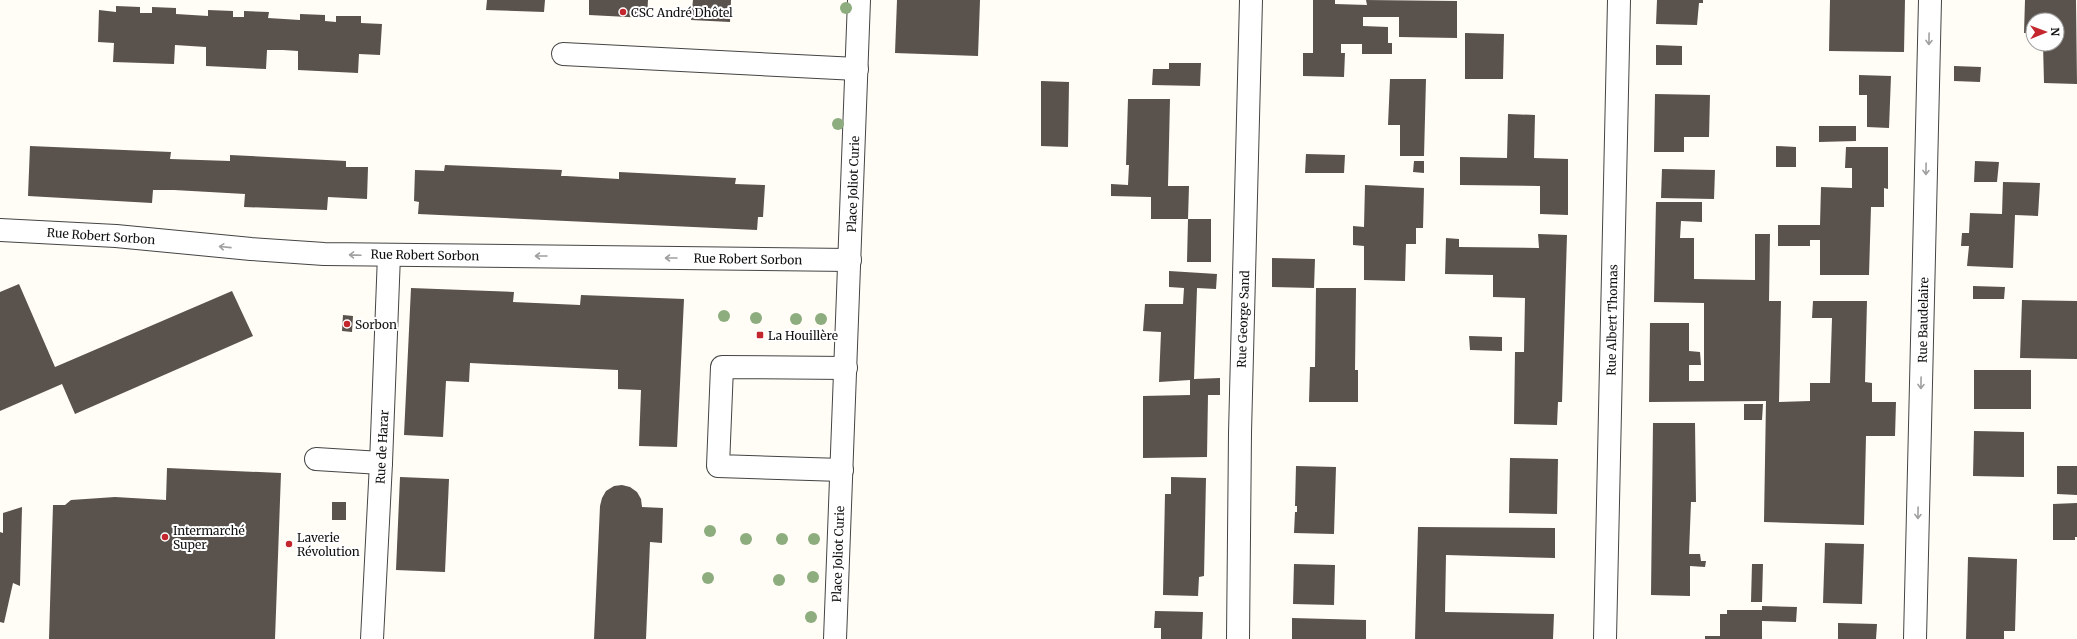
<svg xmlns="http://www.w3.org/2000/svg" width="2077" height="639" font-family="Merriweather,serif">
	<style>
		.building { fill: #5a524d }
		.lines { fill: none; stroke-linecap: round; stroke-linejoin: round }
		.minor-casing { stroke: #444; stroke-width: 24 }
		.minor { stroke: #fff; stroke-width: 22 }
		.tree { fill: #8dad7f }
		.oneway { stroke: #a0a0a0 }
		.poi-dot { fill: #c4262e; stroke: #fff; stroke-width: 1.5 }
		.labels { text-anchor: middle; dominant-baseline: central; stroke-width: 4; stroke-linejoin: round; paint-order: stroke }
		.poi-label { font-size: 12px; fill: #111; stroke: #fff; text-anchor: start }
		.street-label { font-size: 12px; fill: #111; stroke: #fff }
	</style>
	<rect width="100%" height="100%" fill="#fffdf5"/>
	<g class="building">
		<polygon points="487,0 545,0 544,12 486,10"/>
		<polygon points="589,0 648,0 647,18 589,15"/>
		<polygon points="693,0 731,0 730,22 691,20"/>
		<polygon points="897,0 980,0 978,56 895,53"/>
		<polygon points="1313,0 1335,0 1335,4 1367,5 1366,0 1457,1 1457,38 1399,37 1399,17 1363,17 1363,26 1388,27 1388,43 1392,43 1392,54 1362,54 1362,44 1341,44 1341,53 1345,53 1344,77 1303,76 1303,53 1313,53"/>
		<polygon points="1657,0 1703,0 1703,3 1699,3 1697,25 1656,24"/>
		<polygon points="1830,0 1905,0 1904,52 1829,51"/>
		<polygon points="2025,0 2076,0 2077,84 2044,83 2043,44 2057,44 2057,20 2033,20 2033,33 2024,33"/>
		<polygon points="116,6 140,7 140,13 152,13 152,7 176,8 176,14 208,16 208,10 233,11 233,17 244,17 244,11 269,12 268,18 300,20 300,14 325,15 325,21 336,22 336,16 361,16 361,23 382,24 380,55 359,54 358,73 298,70 298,51 283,50 267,50 266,69 206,66 206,47 175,45 174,64 113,62 114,43 98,42 99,10 116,12"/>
		<polygon points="1465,33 1504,34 1503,79 1465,79"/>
		<polygon points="1656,45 1682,46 1682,65 1656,65"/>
		<polygon points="1169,63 1201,63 1200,86 1152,85 1153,69 1169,69"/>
		<polygon points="1954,66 1981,67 1980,82 1954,81"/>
		<polygon points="1859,75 1891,76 1889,128 1867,127 1867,95 1859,95"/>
		<polygon points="1390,79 1426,79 1424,156 1400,156 1400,125 1388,125"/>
		<polygon points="1041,81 1069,82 1068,147 1041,146"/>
		<polygon points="1655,94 1710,95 1709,137 1684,137 1684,152 1654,152"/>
		<polygon points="1128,99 1170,99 1168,186 1189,186 1188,219 1211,219 1211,262 1187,262 1188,219 1151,219 1151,197 1111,196 1111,184 1128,185 1129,165 1126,165"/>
		<polygon points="1508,114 1535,115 1534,158 1568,159 1568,215 1540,214 1540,186 1460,185 1460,157 1507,158"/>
		<polygon points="1819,126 1856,126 1856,141 1819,142"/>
		<polygon points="30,146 171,152 170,159 230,161 230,155 346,161 346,167 368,167 367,199 328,197 327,210 244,207 245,194 174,190 153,190 152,203 28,196"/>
		<polygon points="1776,146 1796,147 1796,167 1776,167"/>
		<polygon points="1846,147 1888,147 1888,189 1884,188 1884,207 1871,207 1869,275 1820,275 1820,240 1810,240 1810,246 1778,246 1778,225 1820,225 1821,187 1852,188 1852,168 1845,168"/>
		<polygon points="1306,154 1345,155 1344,173 1305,173"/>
		<polygon points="1414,161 1424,161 1424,173 1413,172"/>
		<polygon points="1975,161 1999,162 1997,182 1974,182"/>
		<polygon points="445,165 562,170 561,176 566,176 619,179 619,172 736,178 735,184 765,185 763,217 758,217 757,230 418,214 419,202 414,201 415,170 444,171"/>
		<polygon points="1662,169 1715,170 1714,199 1661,198"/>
		<polygon points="2003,182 2040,183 2038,216 2015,215 2013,268 1967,266 1969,246 1961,246 1962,233 1969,233 1970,213 2002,214"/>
		<polygon points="1365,185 1424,188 1423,228 1416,228 1416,244 1406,244 1405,281 1364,280 1364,246 1353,245 1353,226 1364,227"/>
		<polygon points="1656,202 1702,202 1702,222 1681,221 1680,238 1694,238 1694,279 1755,280 1755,234 1770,234 1769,301 1781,301 1779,402 1810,401 1810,383 1830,383 1832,318 1812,318 1813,301 1867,301 1865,382 1872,383 1872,402 1896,402 1895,436 1866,436 1864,525 1764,522 1766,401 1649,402 1650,323 1689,323 1689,351 1700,352 1701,365 1689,365 1689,381 1704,381 1704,303 1654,302"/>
		<polygon points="1538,234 1567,235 1562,402 1558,402 1557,425 1514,424 1515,352 1524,352 1525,298 1493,297 1493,275 1445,274 1446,238 1459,239 1459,247 1539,248"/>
		<polygon points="1272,258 1315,259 1314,288 1272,287"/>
		<polygon points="1169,271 1217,274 1216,289 1197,288 1194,379 1220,378 1220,395 1208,395 1207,457 1143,458 1143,396 1190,395 1190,380 1159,382 1161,332 1143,331 1145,304 1183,304 1184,288 1169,287"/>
		<polygon points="19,284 55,367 232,291 253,336 75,414 62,384 0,411 0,292"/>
		<polygon points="1973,286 2005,287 2004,299 1973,299"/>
		<polygon points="411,288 514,292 513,302 580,305 581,295 684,299 677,447 639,446 641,390 618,389 618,370 470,363 469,382 446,381 443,437 404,435"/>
		<polygon points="1316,288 1356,288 1355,370 1358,370 1358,402 1309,402 1310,367 1315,367"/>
		<polygon points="2022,300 2077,301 2077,359 2020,358"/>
		<polygon points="343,315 353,316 352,332 342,331"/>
		<polygon points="1469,336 1502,337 1502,351 1470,350"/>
		<rect x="1974" y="370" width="57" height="39"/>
		<polygon points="1744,404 1763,404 1762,420 1744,420"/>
		<polygon points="1653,423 1695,423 1696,502 1691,502 1689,554 1700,554 1701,561 1706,561 1705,567 1690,566 1690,596 1651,595"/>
		<polygon points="1974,431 2024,432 2024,477 1973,476"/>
		<polygon points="1510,458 1558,459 1557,514 1509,513"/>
		<polygon points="1296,466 1336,467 1334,534 1294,533 1295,512 1297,512 1297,506 1295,506"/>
		<polygon points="2057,466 2077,466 2077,495 2057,494"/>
		<polygon points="167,468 281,473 275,639 49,639 53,505 65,505 71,500 115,497 166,500"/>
		<polygon points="400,477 449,479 445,572 396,570"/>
		<polygon points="1171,477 1206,478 1204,576 1199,577 1198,596 1163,595 1165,494 1171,494"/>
		<polygon points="622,485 630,487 637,492 641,499 642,507 663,508 662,543 650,542 646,639 594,639 600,506 602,498 606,491 614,486"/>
		<rect x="332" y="502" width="14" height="18"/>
		<polygon points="2077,503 2077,537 2075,537 2075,540 2053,540 2053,504"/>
		<polygon points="22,507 20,586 13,583 4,623 0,622 0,532 3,533 3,513"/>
		<polygon points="1418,527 1555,528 1555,558 1446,555 1445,612 1554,614 1553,639 1415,639"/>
		<polygon points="1825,543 1864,544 1862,604 1823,603"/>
		<polygon points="1968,557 2017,559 2015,631 2004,631 2004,639 1966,639"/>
		<polygon points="1294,564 1335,565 1334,605 1293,604"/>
		<polygon points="1752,564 1763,564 1762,602 1751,602"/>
		<polygon points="1762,606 1797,607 1796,622 1762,621 1762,639 1705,639 1705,636 1720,636 1720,614 1727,614 1727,610 1762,610"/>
		<polygon points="1155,611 1203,612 1202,639 1161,639 1161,628 1154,628"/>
		<polygon points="1292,618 1366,620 1366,639 1292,639"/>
		<polygon points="1838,623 1877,624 1876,639 1838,639"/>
	</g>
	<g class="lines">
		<defs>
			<g id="minor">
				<polyline points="563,54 857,69"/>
				<polyline points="0,230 116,236 251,249 324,254 850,260"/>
				<polyline points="316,459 381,463"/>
				<polyline points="842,470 718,466 722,367 846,368"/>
				<polyline points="372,639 381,463 389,255"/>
				<polyline points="835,639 859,0"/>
				<polyline points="1238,639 1240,433 1251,0"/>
				<polyline points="1605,639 1619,0"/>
				<polyline points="1915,639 1930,0"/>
			</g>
		</defs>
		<use href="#minor" class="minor-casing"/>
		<use href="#minor" class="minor"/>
	</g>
	<g class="tree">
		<circle cx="846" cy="8" r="6"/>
		<circle cx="838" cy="124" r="6"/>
		<circle cx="724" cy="316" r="6"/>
		<circle cx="756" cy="318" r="6"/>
		<circle cx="796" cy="319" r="6"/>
		<circle cx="821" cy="319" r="6"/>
		<circle cx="710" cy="531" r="6"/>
		<circle cx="746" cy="539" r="6"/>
		<circle cx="782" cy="539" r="6"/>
		<circle cx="814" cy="539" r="6"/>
		<circle cx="813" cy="577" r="6"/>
		<circle cx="708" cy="578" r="6"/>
		<circle cx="779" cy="580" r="6"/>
		<circle cx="811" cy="617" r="6"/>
	</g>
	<defs><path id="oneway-shaft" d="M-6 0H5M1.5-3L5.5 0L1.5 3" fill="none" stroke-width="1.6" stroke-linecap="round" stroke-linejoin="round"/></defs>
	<g class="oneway">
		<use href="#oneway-shaft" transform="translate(1929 39) rotate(91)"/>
		<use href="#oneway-shaft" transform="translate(1926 169) rotate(91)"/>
		<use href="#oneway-shaft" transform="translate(225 247) rotate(-174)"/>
		<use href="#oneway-shaft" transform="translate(355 255) rotate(-178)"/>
		<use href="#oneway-shaft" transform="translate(541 256) rotate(-180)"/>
		<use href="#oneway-shaft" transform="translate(671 258) rotate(-180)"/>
		<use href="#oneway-shaft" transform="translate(1921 383) rotate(91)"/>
		<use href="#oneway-shaft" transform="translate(1918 513) rotate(91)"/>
	</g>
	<g class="poi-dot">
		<circle cx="623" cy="12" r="4"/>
		<circle cx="347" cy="324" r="4"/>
		<rect x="756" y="331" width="8" height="8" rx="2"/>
		<circle cx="165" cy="537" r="4"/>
		<circle cx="289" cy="544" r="4"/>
	</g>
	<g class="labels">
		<g class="poi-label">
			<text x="631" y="12">CSC André Dhôtel</text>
			<text x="355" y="324">Sorbon</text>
			<text x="768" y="335">La Houillère</text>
			<text x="173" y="530">Intermarché<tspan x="173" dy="14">Super</tspan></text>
			<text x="297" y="537">Laverie<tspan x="297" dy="14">Révolution</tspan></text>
		</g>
		<g class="street-label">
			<text transform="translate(853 184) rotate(-88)">Place Joliot Curie</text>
			<text transform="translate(101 236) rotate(4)">Rue Robert Sorbon</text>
			<text transform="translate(425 255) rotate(1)">Rue Robert Sorbon</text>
			<text transform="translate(748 259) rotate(1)">Rue Robert Sorbon</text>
			<text transform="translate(1243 319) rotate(-88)">Rue George Sand</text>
			<text transform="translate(1612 320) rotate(-89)">Rue Albert Thomas</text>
			<text transform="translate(1923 320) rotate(-89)">Rue Baudelaire</text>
			<text transform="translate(382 447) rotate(-87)">Rue de Harar</text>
			<text transform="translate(838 554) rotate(-88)">Place Joliot Curie</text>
		</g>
	</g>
	<g transform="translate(2045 32) rotate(89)"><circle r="19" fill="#ffffff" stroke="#a0a0a0"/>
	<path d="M0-3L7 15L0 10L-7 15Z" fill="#c4262e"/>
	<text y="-6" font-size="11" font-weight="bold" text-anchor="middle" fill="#111111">N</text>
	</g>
</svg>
